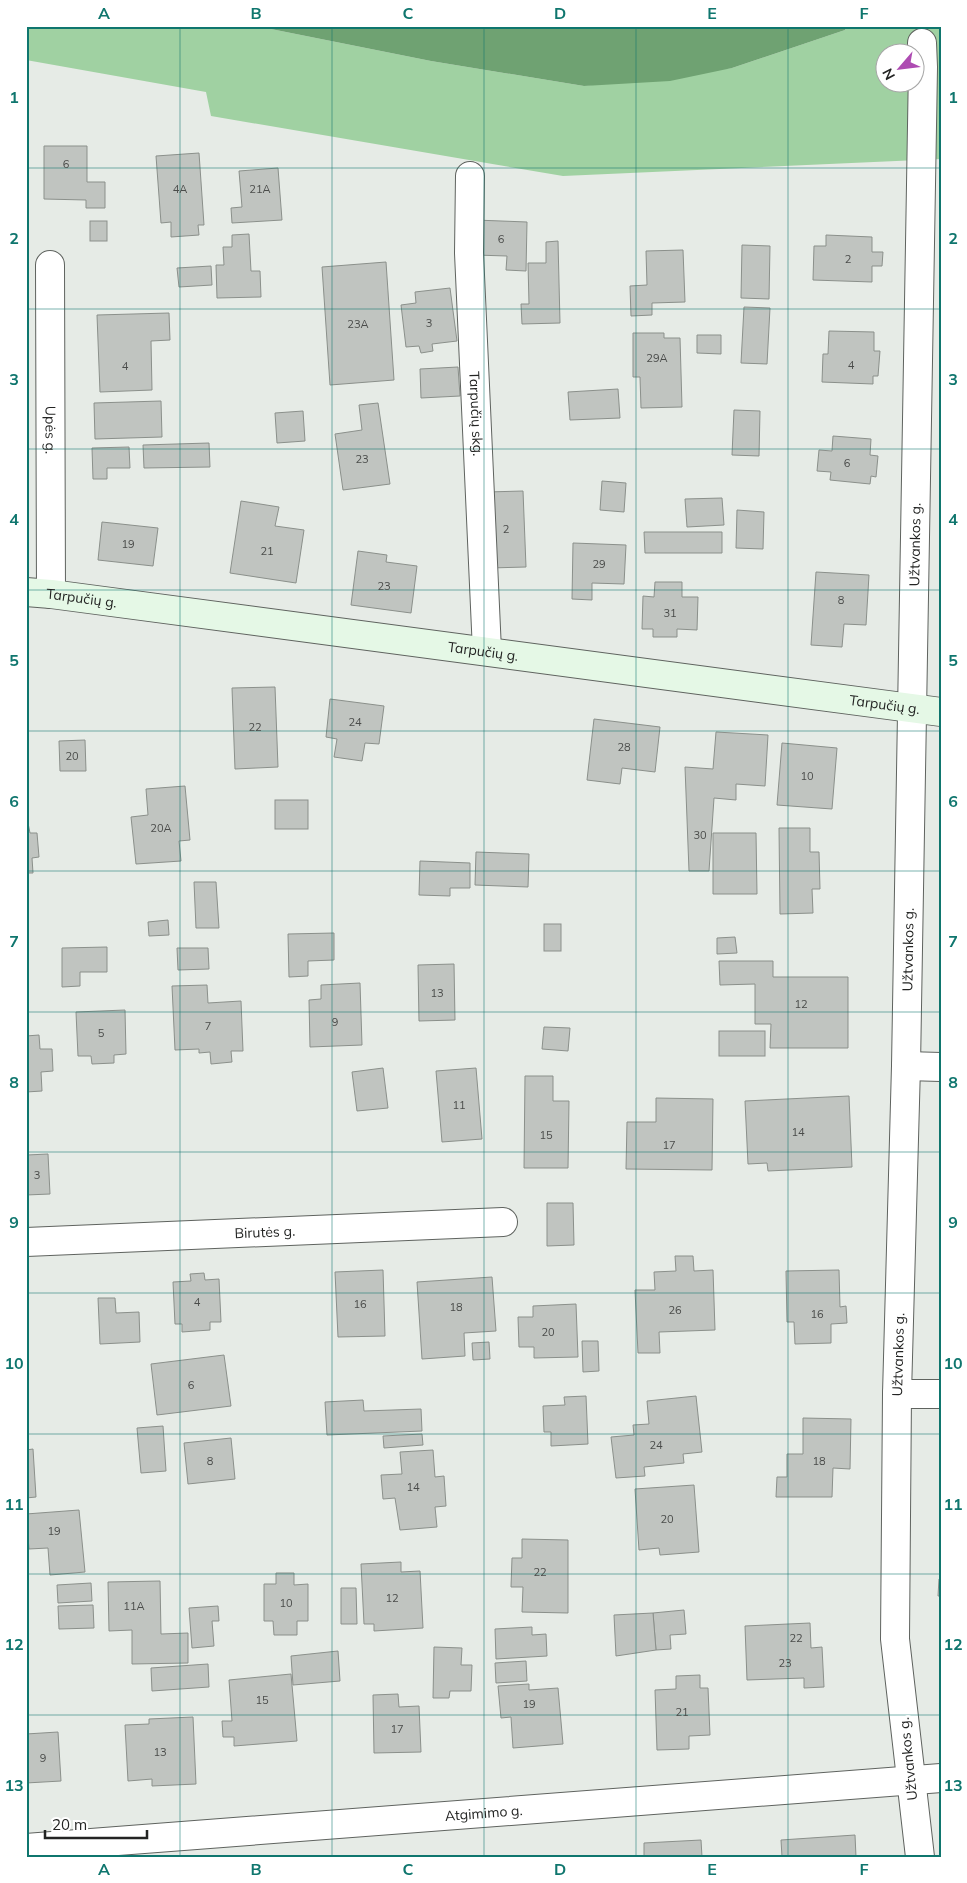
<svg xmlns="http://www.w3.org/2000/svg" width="967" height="1883" font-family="Mulish,sans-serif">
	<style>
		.green { fill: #a0d1a2; fill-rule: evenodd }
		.water { fill: #6fa272 }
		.building { fill: #c0c4c0; stroke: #8b908b }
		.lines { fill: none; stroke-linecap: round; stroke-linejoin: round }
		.minor-casing { stroke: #5f635f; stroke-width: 30 }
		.secondary-casing { stroke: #5f635f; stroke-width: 30 }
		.minor { stroke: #fff; stroke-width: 28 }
		.secondary { stroke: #e5f8e6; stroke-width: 28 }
		.grid { fill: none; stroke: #0f766e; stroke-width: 1; stroke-opacity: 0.55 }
		.labels { text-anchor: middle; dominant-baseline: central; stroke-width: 5; stroke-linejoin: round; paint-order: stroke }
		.number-label { font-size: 11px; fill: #4a4c4a }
		.street-label { font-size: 14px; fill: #232423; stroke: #fff }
		.neatline { fill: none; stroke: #0f766e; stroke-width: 2 }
		.grid-label { font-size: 16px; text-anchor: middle; font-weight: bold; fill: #0f766e }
	</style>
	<rect width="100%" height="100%" fill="#e6ebe6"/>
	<path class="green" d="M26 26H256L431 61 584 86 732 68 845 30V26H941V159L563 176 211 116 206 92 26 60ZM884 52H914V82H884Z"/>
	<polygon class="water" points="256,26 845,26 845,30 732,68 670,81 584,86 431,61"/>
	<g class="building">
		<polygon points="44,146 87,146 87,182 105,182 105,208 86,208 86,200 44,199"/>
		<polygon points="199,153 204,225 198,225 199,235 171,237 171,222 161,223 156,156"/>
		<polygon points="278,168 282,220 232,223 231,208 242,207 239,171"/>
		<polygon points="475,220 527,222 526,271 506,270 507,256 475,255"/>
		<rect x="90" y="221" width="17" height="20"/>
		<polygon points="249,234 251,271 260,271 261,297 217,298 216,265 224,265 223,247 232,247 232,235"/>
		<polygon points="826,235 872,237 872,252 883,252 882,266 872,266 872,282 813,280 814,246 826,246"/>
		<polygon points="558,241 560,323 522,324 521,304 529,304 528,263 546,263 546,242"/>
		<polygon points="742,245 770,246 769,299 741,298"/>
		<polygon points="683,250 685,302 652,303 652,315 631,316 630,286 647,285 646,251"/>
		<polygon points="386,262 394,380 330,385 322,267"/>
		<polygon points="211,266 212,285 179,287 177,268"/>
		<polygon points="450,288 457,341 432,344 433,351 421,353 419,346 406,347 401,305 416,303 415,292"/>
		<polygon points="744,307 770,308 767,364 741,363"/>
		<polygon points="169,313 170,340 151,341 152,390 100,392 97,315"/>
		<polygon points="829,331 874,332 874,351 880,351 878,376 873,376 873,384 822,382 823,354 828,354"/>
		<polygon points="633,333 664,333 664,338 680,338 682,407 641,408 640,377 633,377"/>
		<polygon points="697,335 721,335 721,354 697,353"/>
		<polygon points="458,367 460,396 421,398 420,369"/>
		<polygon points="618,389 620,418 570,420 568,392"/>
		<polygon points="161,401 162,437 95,439 94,403"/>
		<polygon points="378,403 390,484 343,490 335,434 362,430 359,405"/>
		<polygon points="734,410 760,411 759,456 732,455"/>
		<polygon points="303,411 305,441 277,443 275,413"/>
		<polygon points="833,436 871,439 870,455 878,456 876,477 871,476 870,484 830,480 831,472 817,471 819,450 832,451"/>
		<polygon points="209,443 210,467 144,468 143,445"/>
		<polygon points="129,447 130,468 107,468 107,479 93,479 92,448"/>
		<polygon points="602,481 626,483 624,512 600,510"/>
		<polygon points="523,491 526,567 490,568 487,492"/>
		<polygon points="722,498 724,525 687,527 685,499"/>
		<polygon points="241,501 279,507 275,526 304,530 296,583 230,573"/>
		<polygon points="737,510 764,512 763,549 736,548"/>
		<polygon points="102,522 158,528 153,566 98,560"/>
		<polygon points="644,532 722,532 722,553 645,553"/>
		<polygon points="573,543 626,545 624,584 592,583 592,600 572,599"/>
		<polygon points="358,551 387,555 386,562 417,566 411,613 351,605"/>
		<polygon points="816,572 869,575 866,625 844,624 842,647 811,645"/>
		<polygon points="655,582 682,582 682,597 698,597 697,630 677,629 677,637 653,637 653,629 642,629 643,596 654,597"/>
		<polygon points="275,687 278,767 235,769 232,688"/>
		<polygon points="330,699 384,706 379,744 365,743 362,761 334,757 337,739 326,737"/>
		<polygon points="594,719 660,727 655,772 622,768 620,784 587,780"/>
		<polygon points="716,732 768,735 765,786 736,784 736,800 714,798 709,871 689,871 685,767 713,769"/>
		<polygon points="85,740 86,771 60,771 59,741"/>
		<polygon points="782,743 837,748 832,809 777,805"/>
		<polygon points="185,786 190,840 179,841 181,861 136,864 131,817 148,815 146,789"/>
		<rect x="275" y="800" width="33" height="29"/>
		<polygon points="26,813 30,833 37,833 39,857 32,858 33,873 26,873"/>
		<polygon points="779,828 810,828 810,852 819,852 820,889 812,889 813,913 780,914"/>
		<polygon points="713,833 756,833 757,894 713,894"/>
		<polygon points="476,852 529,854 528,887 475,885"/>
		<polygon points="420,861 470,863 470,888 450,888 450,896 419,895"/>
		<polygon points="194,882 216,882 219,928 196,928"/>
		<polygon points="168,920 169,935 149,936 148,922"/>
		<rect x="544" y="924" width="17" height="27"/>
		<polygon points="334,933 334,960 308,961 308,976 289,977 288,934"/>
		<polygon points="735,937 737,953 717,954 717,938"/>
		<polygon points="107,947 107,972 80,972 80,986 62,987 62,948"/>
		<polygon points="177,948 208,948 209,969 178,970"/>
		<polygon points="719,961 773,961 773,977 848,977 848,1048 770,1048 771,1024 755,1024 755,984 720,985"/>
		<polygon points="454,964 455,1020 419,1021 418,965"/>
		<polygon points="360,983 362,1045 310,1047 309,1000 321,999 321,985"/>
		<polygon points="207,985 208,1003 241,1001 243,1051 231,1051 232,1062 211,1064 210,1052 199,1053 199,1049 175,1050 172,986"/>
		<polygon points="125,1010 126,1054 114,1055 114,1063 92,1064 91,1056 78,1056 76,1012"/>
		<polygon points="544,1027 570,1028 568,1051 542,1049"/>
		<rect x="719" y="1031" width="46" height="25"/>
		<polygon points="39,1035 40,1049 52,1049 53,1071 41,1072 42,1091 26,1092 26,1036"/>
		<polygon points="383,1068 388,1108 357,1111 352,1072"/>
		<polygon points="476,1068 482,1139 442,1142 436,1071"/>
		<polygon points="525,1076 553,1076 553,1101 569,1101 568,1168 524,1168"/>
		<polygon points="849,1096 852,1167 768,1171 767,1163 748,1164 745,1101"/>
		<polygon points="656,1098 713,1099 712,1170 626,1169 627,1122 656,1122"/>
		<polygon points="26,1148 27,1155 48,1154 50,1194 26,1195"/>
		<polygon points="547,1203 573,1203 574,1245 547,1246"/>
		<polygon points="675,1256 693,1256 694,1271 713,1270 715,1330 659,1332 660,1353 638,1353 635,1290 655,1290 654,1272 676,1271"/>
		<polygon points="383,1270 385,1336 338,1337 335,1272"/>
		<polygon points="839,1270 840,1307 846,1306 847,1323 831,1324 831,1343 795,1344 794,1322 787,1322 786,1271"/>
		<polygon points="204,1273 205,1280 219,1279 221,1322 210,1322 210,1330 182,1332 182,1324 175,1324 173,1282 191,1281 190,1274"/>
		<polygon points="492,1277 496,1331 464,1333 465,1356 422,1359 417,1282"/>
		<polygon points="98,1298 115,1298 116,1313 139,1312 140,1342 100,1344"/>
		<polygon points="576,1304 578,1357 534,1358 534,1347 519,1347 518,1317 533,1317 533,1306"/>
		<polygon points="582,1341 598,1341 599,1371 583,1372"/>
		<polygon points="489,1342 490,1359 473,1360 472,1343"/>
		<polygon points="224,1355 231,1406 157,1415 151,1364"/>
		<polygon points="586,1396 588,1444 551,1446 551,1432 544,1432 543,1406 565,1405 564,1397"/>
		<polygon points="696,1396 702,1452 683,1454 684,1463 644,1467 645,1476 616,1478 611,1437 634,1435 633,1425 649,1424 647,1401"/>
		<polygon points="363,1400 364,1411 421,1409 422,1431 327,1435 325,1402"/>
		<polygon points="803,1418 851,1419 850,1469 833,1468 832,1497 776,1497 777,1477 787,1477 787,1454 803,1454"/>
		<polygon points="163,1426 166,1471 141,1473 137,1428"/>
		<polygon points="422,1434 423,1445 384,1448 383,1436"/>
		<polygon points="231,1438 235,1479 188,1484 184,1443"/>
		<polygon points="33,1449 36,1497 26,1498 26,1450"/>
		<polygon points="433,1450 435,1477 444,1476 446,1506 435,1507 437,1527 400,1530 395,1498 383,1499 381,1475 402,1474 400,1452"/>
		<polygon points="694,1485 699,1552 660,1555 659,1548 639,1550 635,1489"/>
		<polygon points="79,1510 85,1572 50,1575 48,1548 29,1549 26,1514"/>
		<polygon points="522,1539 568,1540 568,1613 522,1612 523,1587 511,1587 512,1558 522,1558"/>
		<polygon points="401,1562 401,1572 420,1571 423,1628 374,1631 374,1624 364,1624 361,1564"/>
		<polygon points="276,1573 294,1573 294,1585 308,1584 308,1621 297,1621 297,1635 274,1635 273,1621 264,1621 264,1584 276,1584"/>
		<polygon points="939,1579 941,1579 941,1596 938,1596"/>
		<polygon points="160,1581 161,1634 188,1633 188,1663 132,1664 132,1630 109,1631 108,1582"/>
		<polygon points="91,1583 92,1601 58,1603 57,1585"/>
		<polygon points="341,1588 356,1588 357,1624 341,1624"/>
		<polygon points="93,1605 94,1628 59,1629 58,1606"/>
		<polygon points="218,1606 219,1621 212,1621 214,1646 192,1648 189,1608"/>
		<polygon points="684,1610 686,1634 670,1635 671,1649 656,1650 653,1613"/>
		<polygon points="653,1613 656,1650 616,1656 614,1615"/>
		<polygon points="810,1623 811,1648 822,1647 824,1687 804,1688 804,1678 747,1680 745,1626"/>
		<polygon points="532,1627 532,1635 546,1634 547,1656 496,1659 495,1629"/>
		<polygon points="434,1647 462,1648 461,1665 472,1665 471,1691 450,1691 449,1698 433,1698"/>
		<polygon points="338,1651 340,1681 293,1685 291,1656"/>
		<polygon points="526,1661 527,1681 496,1683 495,1663"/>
		<polygon points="208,1664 209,1687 152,1691 151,1668"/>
		<polygon points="291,1674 297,1741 234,1746 234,1737 223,1737 222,1721 232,1721 229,1680"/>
		<polygon points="700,1675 700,1688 708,1688 710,1735 689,1736 689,1749 657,1750 655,1690 676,1689 676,1676"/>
		<polygon points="529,1684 529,1690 558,1688 563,1744 513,1748 511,1717 501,1718 498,1686"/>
		<polygon points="398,1694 399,1707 419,1706 421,1752 374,1753 373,1695"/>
		<polygon points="193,1717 196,1784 152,1786 152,1779 128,1781 125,1725 149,1724 149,1719"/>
		<polygon points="58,1732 61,1781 26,1783 26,1734"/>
		<polygon points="855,1835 856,1857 782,1857 781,1840"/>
		<polygon points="701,1840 702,1857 644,1857 644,1843"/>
	</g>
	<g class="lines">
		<defs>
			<g id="minor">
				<path id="s1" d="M470 176 469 253 487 651"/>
				<path id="s2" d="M50 265 51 594"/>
				<polyline points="906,1066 941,1067"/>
				<path id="s3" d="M26 1242 503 1222"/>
				<polyline points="897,1394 941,1394"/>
				<path id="s4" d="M26 1848 941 1778"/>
				<path id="s5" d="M920 1857 895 1639 897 1394 906 1066 923 67 922 43"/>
			</g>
			<g id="secondary">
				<path id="s6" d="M26 592 51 594 941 712"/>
			</g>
		</defs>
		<use href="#minor" class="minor-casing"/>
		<use href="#secondary" class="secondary-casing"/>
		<use href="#minor" class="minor"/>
		<use href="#secondary" class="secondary"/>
	</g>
	<path class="grid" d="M180 26V1857M332 26V1857M484 26V1857M636 26V1857M788 26V1857M26 168H941M26 309H941M26 449H941M26 590H941M26 731H941M26 871H941M26 1012H941M26 1152H941M26 1293H941M26 1434H941M26 1574H941M26 1715H941"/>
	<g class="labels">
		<g class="number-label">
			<text x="66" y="164">6</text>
			<text x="180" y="189">4A</text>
			<text x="260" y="189">21A</text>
			<text x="501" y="239">6</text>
			<text x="848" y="259">2</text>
			<text x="429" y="323">3</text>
			<text x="358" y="324">23A</text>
			<text x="657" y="358">29A</text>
			<text x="851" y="365">4</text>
			<text x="125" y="366">4</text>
			<text x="362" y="459">23</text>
			<text x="847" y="463">6</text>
			<text x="506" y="529">2</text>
			<text x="128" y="544">19</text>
			<text x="267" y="551">21</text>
			<text x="599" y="564">29</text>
			<text x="384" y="586">23</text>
			<text x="841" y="600">8</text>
			<text x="670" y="613">31</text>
			<text x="355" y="722">24</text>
			<text x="255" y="727">22</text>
			<text x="624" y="747">28</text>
			<text x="72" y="756">20</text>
			<text x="807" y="776">10</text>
			<text x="161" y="828">20A</text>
			<text x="700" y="835">30</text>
			<text x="437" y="993">13</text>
			<text x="801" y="1004">12</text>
			<text x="335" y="1022">9</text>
			<text x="208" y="1026">7</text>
			<text x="101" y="1033">5</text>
			<text x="459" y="1105">11</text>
			<text x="798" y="1132">14</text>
			<text x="546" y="1135">15</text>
			<text x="669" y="1145">17</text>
			<text x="37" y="1175">3</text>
			<text x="197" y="1302">4</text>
			<text x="360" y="1304">16</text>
			<text x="456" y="1307">18</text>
			<text x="675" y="1310">26</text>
			<text x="817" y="1314">16</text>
			<text x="548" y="1332">20</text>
			<text x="191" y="1385">6</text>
			<text x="656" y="1445">24</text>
			<text x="210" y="1461">8</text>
			<text x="819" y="1461">18</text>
			<text x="413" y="1487">14</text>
			<text x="667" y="1519">20</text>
			<text x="54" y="1531">19</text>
			<text x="540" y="1572">22</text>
			<text x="392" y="1598">12</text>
			<text x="286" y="1603">10</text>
			<text x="134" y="1606">11A</text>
			<text x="796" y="1638">22</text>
			<text x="785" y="1663">23</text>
			<text x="262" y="1700">15</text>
			<text x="529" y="1704">19</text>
			<text x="682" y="1712">21</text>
			<text x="397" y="1729">17</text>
			<text x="160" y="1752">13</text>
			<text x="43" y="1758">9</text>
		</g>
		<g class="street-label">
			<text stroke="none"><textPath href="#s1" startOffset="238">Tarpučių skg.</textPath></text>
			<text stroke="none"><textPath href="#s2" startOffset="165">Upės g.</textPath></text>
			<text stroke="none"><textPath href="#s5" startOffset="1314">Užtvankos g.</textPath></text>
			<text stroke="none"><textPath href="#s6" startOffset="56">Tarpučių g.</textPath></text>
			<text stroke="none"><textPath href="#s6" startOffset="461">Tarpučių g.</textPath></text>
			<text stroke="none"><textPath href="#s6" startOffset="866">Tarpučių g.</textPath></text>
			<text stroke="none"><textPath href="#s5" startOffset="909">Užtvankos g.</textPath></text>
			<text stroke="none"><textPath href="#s3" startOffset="239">Birutės g.</textPath></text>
			<text stroke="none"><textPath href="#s5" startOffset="504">Užtvankos g.</textPath></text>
			<text transform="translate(908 1759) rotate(-96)">Užtvankos g.</text>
			<text stroke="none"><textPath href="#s4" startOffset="459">Atgimimo g.</textPath></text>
		</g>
	</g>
	<rect width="967" height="1883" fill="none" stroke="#ffffff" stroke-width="55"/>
	<g transform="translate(900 68) rotate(242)"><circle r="24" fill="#ffffff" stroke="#a7a7a7"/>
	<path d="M0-4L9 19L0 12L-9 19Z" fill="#ae4bb2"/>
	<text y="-8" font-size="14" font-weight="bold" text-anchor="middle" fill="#232423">N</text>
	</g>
	<path d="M45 1830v8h102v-8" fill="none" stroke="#232423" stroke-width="2.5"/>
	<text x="52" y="1830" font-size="15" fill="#232423" stroke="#ffffff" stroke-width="4" paint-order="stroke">20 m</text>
	<rect x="28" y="28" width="912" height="1828" class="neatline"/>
	<g class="grid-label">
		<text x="104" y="19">A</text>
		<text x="256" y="19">B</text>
		<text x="408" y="19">C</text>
		<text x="560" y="19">D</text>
		<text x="712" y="19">E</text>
		<text x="864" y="19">F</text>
		<text x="14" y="103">1</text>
		<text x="953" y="103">1</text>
		<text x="14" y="244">2</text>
		<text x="953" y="244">2</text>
		<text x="14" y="385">3</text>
		<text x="953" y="385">3</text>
		<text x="14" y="525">4</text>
		<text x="953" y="525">4</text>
		<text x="14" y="666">5</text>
		<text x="953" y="666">5</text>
		<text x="14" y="807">6</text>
		<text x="953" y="807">6</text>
		<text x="14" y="947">7</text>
		<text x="953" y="947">7</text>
		<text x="14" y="1088">8</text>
		<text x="953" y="1088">8</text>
		<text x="14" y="1228">9</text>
		<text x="953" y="1228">9</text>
		<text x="14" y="1369">10</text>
		<text x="953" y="1369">10</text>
		<text x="14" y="1510">11</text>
		<text x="953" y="1510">11</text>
		<text x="14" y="1650">12</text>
		<text x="953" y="1650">12</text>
		<text x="14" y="1791">13</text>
		<text x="953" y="1791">13</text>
		<text x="104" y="1875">A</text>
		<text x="256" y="1875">B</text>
		<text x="408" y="1875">C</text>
		<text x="560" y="1875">D</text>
		<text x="712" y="1875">E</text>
		<text x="864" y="1875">F</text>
	</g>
</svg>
